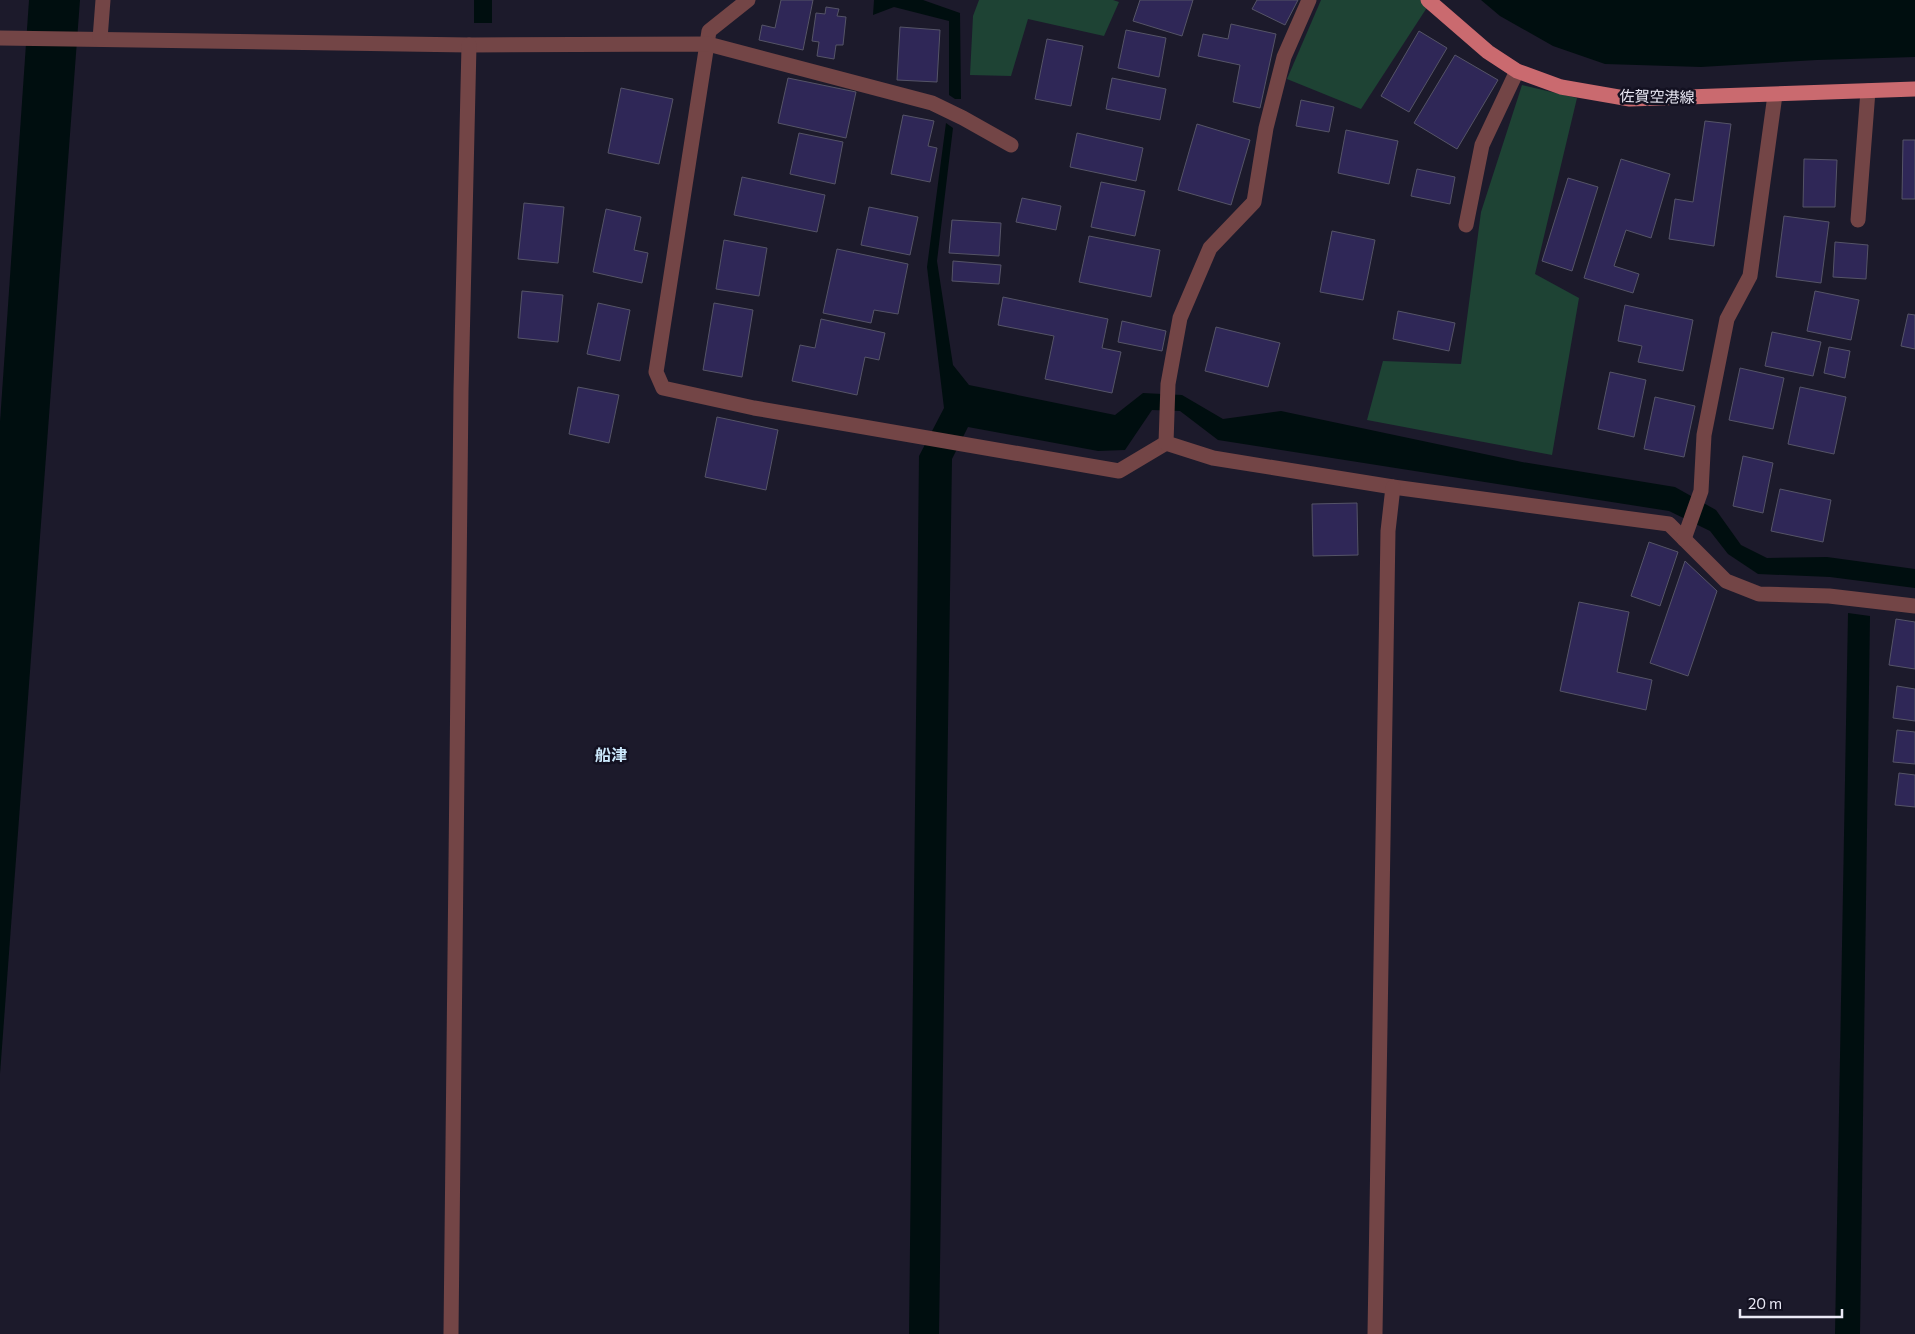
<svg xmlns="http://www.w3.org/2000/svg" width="1915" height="1334" font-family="Commissioner,'Noto Sans JP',sans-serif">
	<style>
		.green { fill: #1e4334 }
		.water { fill: #000e0f }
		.building { fill: #2f2757; stroke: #555467 }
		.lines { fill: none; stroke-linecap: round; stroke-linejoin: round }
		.lane { stroke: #734546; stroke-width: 15 }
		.street { stroke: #734546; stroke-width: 15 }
		.primary { stroke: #ca6a6f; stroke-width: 15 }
		.labels { text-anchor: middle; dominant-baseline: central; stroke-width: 5; stroke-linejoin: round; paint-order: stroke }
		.street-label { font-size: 15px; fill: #eae9f5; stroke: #131121 }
		.neighbourhood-label { font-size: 16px; font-weight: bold; fill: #cce9fc; stroke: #131121 }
	</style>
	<rect width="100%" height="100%" fill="#1c1a2b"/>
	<g class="green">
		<polygon points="979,0 1113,0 1119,2 1104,36 1028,19 1011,76 970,75 973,16"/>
		<polygon points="1321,0 1420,0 1428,6 1361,109 1287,79"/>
		<polygon points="1522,85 1577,98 1535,274 1579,298 1552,455 1367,420 1383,361 1461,364 1481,212"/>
	</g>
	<g class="water">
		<polygon points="29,0 80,0 0,1074 0,422"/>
		<rect x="474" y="0" width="18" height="23"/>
		<polygon points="874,0 923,0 960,13 961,99 955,99 949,95 949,21 894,7 873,15"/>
		<polygon points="1481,0 1915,0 1915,57 1817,60 1701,67 1605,64 1553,46 1500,16"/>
		<polygon points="946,123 953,128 937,261 953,365 969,385 1115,415 1143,393 1182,395 1223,419 1281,411 1522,462 1675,487 1716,510 1741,545 1767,558 1827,557 1915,569 1915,588 1830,577 1758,574 1728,554 1710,531 1669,511 1218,440 1180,411 1152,410 1125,450 1098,451 968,427 952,459 939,1334 909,1334 919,456 944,408 927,267"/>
		<polygon points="1848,613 1870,616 1860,1334 1835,1334"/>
	</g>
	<g class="building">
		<polygon points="781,0 813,0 803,50 759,40 762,25 775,28"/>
		<polygon points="1140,0 1193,0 1182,36 1133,21"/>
		<polygon points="1257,0 1298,0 1285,25 1252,9"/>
		<polygon points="826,7 839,9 837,16 846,17 843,45 836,45 834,59 817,56 819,42 812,41 816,13 825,14"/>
		<polygon points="1231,24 1276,34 1260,108 1233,102 1240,65 1198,56 1203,34 1228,39"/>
		<polygon points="900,27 940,30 937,82 897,80"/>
		<polygon points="1126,30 1166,38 1159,77 1118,68"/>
		<polygon points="1419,31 1447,48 1409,112 1381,96"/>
		<polygon points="1047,39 1083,46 1071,106 1035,99"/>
		<polygon points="1455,55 1498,80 1457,149 1414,123"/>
		<polygon points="788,78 856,92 846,138 778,123"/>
		<polygon points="1112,78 1166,89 1160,120 1106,109"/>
		<polygon points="621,88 673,99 659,164 608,153"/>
		<polygon points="1301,100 1334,107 1329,132 1296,126"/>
		<polygon points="903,115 934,121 928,146 937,148 930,182 891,174"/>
		<polygon points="1705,121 1731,124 1714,246 1669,239 1675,199 1693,202"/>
		<polygon points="1197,124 1250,140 1231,205 1178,190"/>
		<polygon points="1346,130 1398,141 1389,184 1338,173"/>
		<polygon points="799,133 843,142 835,184 790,174"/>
		<polygon points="1077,133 1143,148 1136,181 1070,167"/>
		<polygon points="1903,140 1915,140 1915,199 1902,199"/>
		<polygon points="1621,159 1670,174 1651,238 1626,230 1614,266 1639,274 1633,293 1584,278"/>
		<polygon points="1804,159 1837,160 1835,207 1803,207"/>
		<polygon points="1417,169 1455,177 1450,204 1411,196"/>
		<polygon points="742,177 825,195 817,232 734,215"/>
		<polygon points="1568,178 1598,187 1572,271 1542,261"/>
		<polygon points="1101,182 1145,191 1135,236 1091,227"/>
		<polygon points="1022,198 1061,206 1056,230 1016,222"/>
		<polygon points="524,203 564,207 558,263 518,259"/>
		<polygon points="869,207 918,217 910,255 861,245"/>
		<polygon points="606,209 641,217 634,250 648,253 642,283 593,272"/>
		<polygon points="1784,216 1829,222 1821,283 1776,277"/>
		<polygon points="952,220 1001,223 999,256 949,253"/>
		<polygon points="1332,231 1375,240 1363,300 1320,292"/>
		<polygon points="1089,236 1160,250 1151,297 1079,282"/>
		<polygon points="724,240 767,248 759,296 716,289"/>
		<polygon points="1835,242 1868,245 1866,279 1833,277"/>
		<polygon points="837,249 908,264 898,314 874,310 871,323 823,313"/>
		<polygon points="953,261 1001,265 999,284 952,281"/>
		<polygon points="522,291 563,295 558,342 518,338"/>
		<polygon points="1815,291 1859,300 1851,340 1807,331"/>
		<polygon points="1003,297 1108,319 1102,348 1121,352 1112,393 1045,379 1054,336 998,325"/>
		<polygon points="598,303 630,310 620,361 587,354"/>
		<polygon points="714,303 753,310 742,377 703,370"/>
		<polygon points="1625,305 1693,320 1683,371 1638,362 1642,346 1618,341"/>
		<polygon points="1398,311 1455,323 1449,351 1393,339"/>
		<polygon points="1908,314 1915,315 1915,349 1901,346"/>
		<polygon points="821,319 885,333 879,360 865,357 857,395 792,381 800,345 815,348"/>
		<polygon points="1122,321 1166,331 1162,351 1118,342"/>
		<polygon points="1216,327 1280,343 1268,387 1205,371"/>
		<polygon points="1772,332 1821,342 1813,376 1765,366"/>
		<polygon points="1829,347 1850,351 1845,378 1824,373"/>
		<polygon points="1740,368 1784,378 1773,429 1729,420"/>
		<polygon points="1610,372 1646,380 1634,437 1598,429"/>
		<polygon points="578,387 619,395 609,443 569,434"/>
		<polygon points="1800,387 1846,397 1834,454 1788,444"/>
		<polygon points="1655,397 1695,406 1684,457 1644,449"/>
		<polygon points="717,417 778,430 766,490 705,477"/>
		<polygon points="1743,456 1773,463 1763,513 1733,506"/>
		<polygon points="1780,489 1831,500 1823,542 1771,531"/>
		<polygon points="1357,503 1358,555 1313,556 1312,504"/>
		<polygon points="1649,542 1678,552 1660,606 1631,596"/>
		<polygon points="1685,561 1717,591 1688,676 1650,663"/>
		<polygon points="1579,602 1629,612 1617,672 1652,680 1646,710 1560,691"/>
		<polygon points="1896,619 1915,622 1915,669 1889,665"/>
		<polygon points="1897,686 1915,689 1915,721 1893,718"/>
		<polygon points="1897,730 1915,732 1915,764 1893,762"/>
		<polygon points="1899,773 1915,775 1915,807 1895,805"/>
	</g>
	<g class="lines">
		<polyline class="lane" points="1858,220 1868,91"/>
		<g class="street">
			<polyline points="748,0 709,31 656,372 663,388 754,408 1119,471 1166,443"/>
			<polyline points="1309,0 1284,57 1266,128 1254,202 1210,248 1180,318 1168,384 1166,443 1213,458 1393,487 1669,524 1726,581 1759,594 1829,596 1915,606"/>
			<polyline points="0,38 469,45 708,44 932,103 963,118 1011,145"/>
			<polyline points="100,39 103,0"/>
			<polyline points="1466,225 1482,145 1517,71"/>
			<polyline points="1684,539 1701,491 1704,435 1727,319 1750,276 1775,95"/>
			<polyline points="451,1334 461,391 469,45"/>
			<polyline points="1375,1334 1388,531 1393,487"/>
		</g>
		<polyline class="primary" points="1428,0 1488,52 1517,71 1561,87 1630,99 1915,89"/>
	</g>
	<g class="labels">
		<g class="street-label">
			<text transform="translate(1657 96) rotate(1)">佐賀空港線</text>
		</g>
		<g class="neighbourhood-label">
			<text x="611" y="754">船津</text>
		</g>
	</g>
	<path d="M1740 1309v8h102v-8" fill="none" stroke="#eae9f5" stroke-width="2.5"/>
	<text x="1748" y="1309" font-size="15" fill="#eae9f5" stroke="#131121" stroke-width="4" paint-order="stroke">20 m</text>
</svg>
